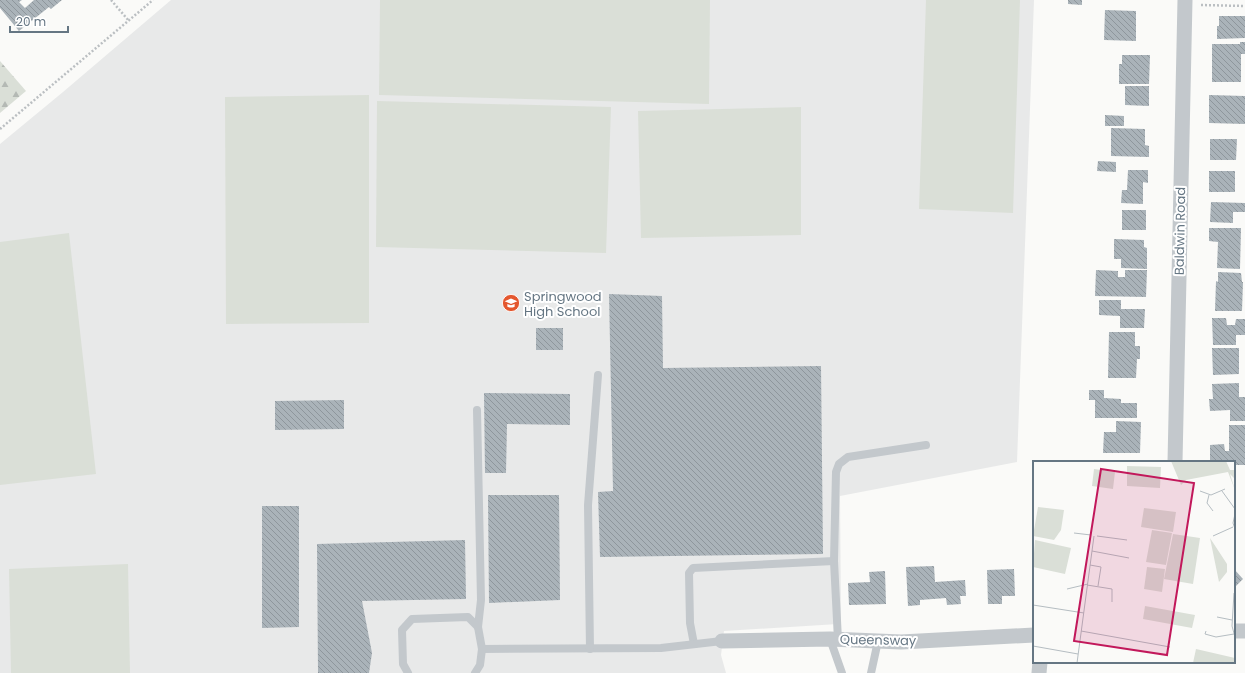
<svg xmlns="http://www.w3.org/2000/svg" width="1245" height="673" font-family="Poppins,sans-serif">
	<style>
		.built { fill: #e8e9e9 }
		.forest { fill: url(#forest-firs) }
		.garden { fill: #dadfd7 }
		.building { fill: url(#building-back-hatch) }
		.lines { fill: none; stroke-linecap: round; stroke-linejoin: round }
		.path { stroke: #bbbfc2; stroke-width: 2.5; stroke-dasharray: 2 2; stroke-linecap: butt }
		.lane { stroke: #c3c8cc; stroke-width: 8 }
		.street { stroke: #c3c8cc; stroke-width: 15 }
		.labels { text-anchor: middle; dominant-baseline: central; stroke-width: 4; stroke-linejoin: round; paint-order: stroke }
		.street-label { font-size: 13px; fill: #657683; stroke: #fff }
		.poi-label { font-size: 13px; fill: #657683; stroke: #fff; text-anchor: start }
		.inset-road { fill: none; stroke: #b5bdc2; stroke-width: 1 }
		.view { fill: #c2185b; fill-opacity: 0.15; stroke: #c2185b; stroke-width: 2 }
		.inset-edge { fill: none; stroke: #657683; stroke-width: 2 }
	</style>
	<defs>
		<pattern id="forest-firs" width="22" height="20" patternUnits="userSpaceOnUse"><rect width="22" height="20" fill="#dadfd7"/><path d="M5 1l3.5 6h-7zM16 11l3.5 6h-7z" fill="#b4b9b4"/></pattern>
		<pattern id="building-back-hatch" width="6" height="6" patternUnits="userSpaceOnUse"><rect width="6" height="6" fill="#aab3b9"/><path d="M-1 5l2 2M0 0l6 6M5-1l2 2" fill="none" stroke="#8e969c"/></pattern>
	</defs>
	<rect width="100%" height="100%" fill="#fafaf8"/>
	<polygon class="built" points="171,0 1034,0 1017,462 840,496 841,619 838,624 724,631 721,655 726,673 0,673 0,144 63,92"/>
	<polygon class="forest" points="0,61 26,91 0,113"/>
	<g class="garden">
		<polygon points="380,0 710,0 709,104 379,95"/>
		<polygon points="926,0 1020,0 1013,213 919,209"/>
		<polygon points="369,95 369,323 226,324 225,97"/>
		<polygon points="377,101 611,107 606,253 376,247"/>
		<polygon points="801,107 801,235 641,238 638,111"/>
		<polygon points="69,233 96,474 0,485 0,242"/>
		<polygon points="128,564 130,673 11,673 9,569"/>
	</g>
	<g class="building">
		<polygon points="0,0 22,0 19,2 25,8 34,0 62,0 51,9 49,7 19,31 0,8"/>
		<polygon points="1068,0 1082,0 1082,5 1068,4"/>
		<polygon points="1105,10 1136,11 1136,41 1104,40"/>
		<polygon points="1219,16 1245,16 1245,38 1217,39 1217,26 1219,26"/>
		<polygon points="1240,42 1245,42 1245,54 1241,54 1241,82 1212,82 1212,44 1240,44"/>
		<polygon points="1122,55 1150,55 1149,84 1119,84 1119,64 1122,64"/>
		<polygon points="1125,86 1149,86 1149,106 1125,105"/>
		<polygon points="1209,95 1245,96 1245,124 1209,123"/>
		<polygon points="1105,115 1124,116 1124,126 1105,126"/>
		<polygon points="1111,128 1145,129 1145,145 1149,146 1149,157 1111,156"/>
		<polygon points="1210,139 1237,139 1236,160 1210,160"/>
		<polygon points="1098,161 1116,162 1116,172 1097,171"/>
		<polygon points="1128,170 1148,170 1148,183 1143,182 1143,204 1121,203 1122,190 1127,190"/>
		<rect x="1209" y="171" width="26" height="21"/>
		<polygon points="1211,202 1245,203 1245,212 1233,212 1233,223 1210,222"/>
		<rect x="1122" y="210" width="24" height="20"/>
		<polygon points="1209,228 1241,228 1240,269 1217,268 1218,242 1209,241"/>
		<polygon points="1114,239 1144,240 1144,247 1147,248 1147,269 1121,268 1121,259 1114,259"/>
		<polygon points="1096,270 1118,271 1118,277 1125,277 1125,270 1147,270 1146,297 1095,296"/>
		<polygon points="1218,272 1241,273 1242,282 1243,282 1242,311 1215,311 1216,281 1218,282"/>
		<polygon points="609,294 662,296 663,368 821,366 823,554 600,557 598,492 613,491"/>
		<polygon points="1099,300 1121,300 1121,309 1145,309 1144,328 1120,328 1120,316 1099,315"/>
		<polygon points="1212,318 1226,318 1227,325 1235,325 1236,319 1245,319 1245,335 1236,335 1236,345 1213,345"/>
		<rect x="536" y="328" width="27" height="22"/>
		<polygon points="1109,332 1135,332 1135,346 1140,346 1140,359 1137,359 1136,378 1108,378"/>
		<polygon points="1212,348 1239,348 1239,374 1213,375"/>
		<polygon points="1239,383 1239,397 1245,397 1245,421 1230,421 1230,410 1210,411 1209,399 1213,399 1212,384"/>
		<polygon points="1089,390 1104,390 1104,398 1121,399 1121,403 1137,403 1137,418 1095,418 1095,400 1089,400"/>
		<polygon points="484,393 570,394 570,425 507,424 506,473 485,473"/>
		<polygon points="344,400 344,429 275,430 275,401"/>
		<polygon points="1116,421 1141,422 1140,453 1103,453 1104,432 1116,432"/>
		<polygon points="1229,425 1245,425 1245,465 1234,465 1234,462 1210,462 1210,445 1224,444 1225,451 1229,451"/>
		<polygon points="488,495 559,495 560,600 489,603"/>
		<polygon points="262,506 299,506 299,627 262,628"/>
		<polygon points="465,540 466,599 362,601 372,653 369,673 318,673 317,544"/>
		<polygon points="934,566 935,582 965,580 966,596 960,596 961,604 947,605 946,598 920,600 920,605 908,606 906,567"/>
		<polygon points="1014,569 1015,596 1002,596 1002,604 988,604 987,570"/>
		<polygon points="1234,569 1243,579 1234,588"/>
		<polygon points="885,571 886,604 849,605 848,583 870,582 869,572"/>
	</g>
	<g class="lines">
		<g class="path">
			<polyline points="111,0 129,21"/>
			<polyline points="1201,5 1245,6"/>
			<polyline points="0,129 153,0"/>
		</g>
		<g class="lane">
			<polyline points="477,410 481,600 478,627"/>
			<polyline points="830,639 842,673"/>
			<polyline points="838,640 834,561 836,472 839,464 848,457 926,445"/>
			<polyline points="694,644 690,623 689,573 693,568 834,561"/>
			<polyline points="482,649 661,648 722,641"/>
			<polyline points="590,649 588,505 598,375"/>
			<polyline points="408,673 403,664 402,630 412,619 468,617 478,627 482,649 480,665 475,673"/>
			<polyline points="871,673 878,641"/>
		</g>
		<g class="street">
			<polyline points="1175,462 1185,0"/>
			<polyline points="1234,631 1245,631"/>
			<polyline points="722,641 830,639 901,642 1034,635"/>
			<polyline points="1039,673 1040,662"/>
		</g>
	</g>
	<defs>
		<symbol id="school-disc" viewBox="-11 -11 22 22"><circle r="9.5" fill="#e4572e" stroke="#fff"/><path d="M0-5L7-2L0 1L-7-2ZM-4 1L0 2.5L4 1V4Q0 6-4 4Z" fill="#fff"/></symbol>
	</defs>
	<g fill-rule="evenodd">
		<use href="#school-disc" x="501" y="293" width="20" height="20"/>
	</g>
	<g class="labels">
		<g class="street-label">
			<text transform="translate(1180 231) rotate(-89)">Baldwin Road</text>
			<text transform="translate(878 640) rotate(1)">Queensway</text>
		</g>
		<g class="poi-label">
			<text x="524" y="296">Springwood<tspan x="524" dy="15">High School</tspan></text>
		</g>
	</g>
	<g transform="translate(1033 461)">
		<rect width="202" height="202" fill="#fafaf8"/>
		<path d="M5 46 31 49 28 69 21 79 0 75Z" fill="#dadfd7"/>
		<path d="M138 0H193L197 9H202V18L197 13 202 29 195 11 153 19 148 24ZM177 77 194 103V111L186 121ZM163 188 202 197V202H160Z" fill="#dadfd7"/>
		<path d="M94 5 128 6 127 27 94 25ZM61 8 82 11 80 28 59 25ZM111 47 143 51 140 71 108 66ZM119 69 139 72 133 104 113 101ZM140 73 167 77 160 123 131 118ZM2 79 38 87 32 113 0 106ZM114 106 132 108 129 131 111 128ZM112 145 162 154 159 167 110 158Z" fill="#dadfd7"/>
		<path class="inset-road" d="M167 30 178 34 192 28M189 30 202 48M176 34 174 42 180 50M202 53 200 62 202 68M41 72 58 74M64 75 94 79M180 75 200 66M59 90 96 97M57 104 68 106 65 125M54 124 79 128V141M34 128 55 123M201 132 199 165 202 176M0 144 51 152M184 156 199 159M48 170 137 186M173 170 172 173 183 176 201 173M0 185 45 193M44 202 61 75"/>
		<path class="view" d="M68 8 161 22 134 194 41 180Z"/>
		<rect width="202" height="202" class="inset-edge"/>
	</g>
	<path d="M10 26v6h58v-6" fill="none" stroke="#657683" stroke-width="2"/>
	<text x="16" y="26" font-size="12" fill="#657683" stroke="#ffffff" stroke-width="3" paint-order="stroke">20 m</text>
</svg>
